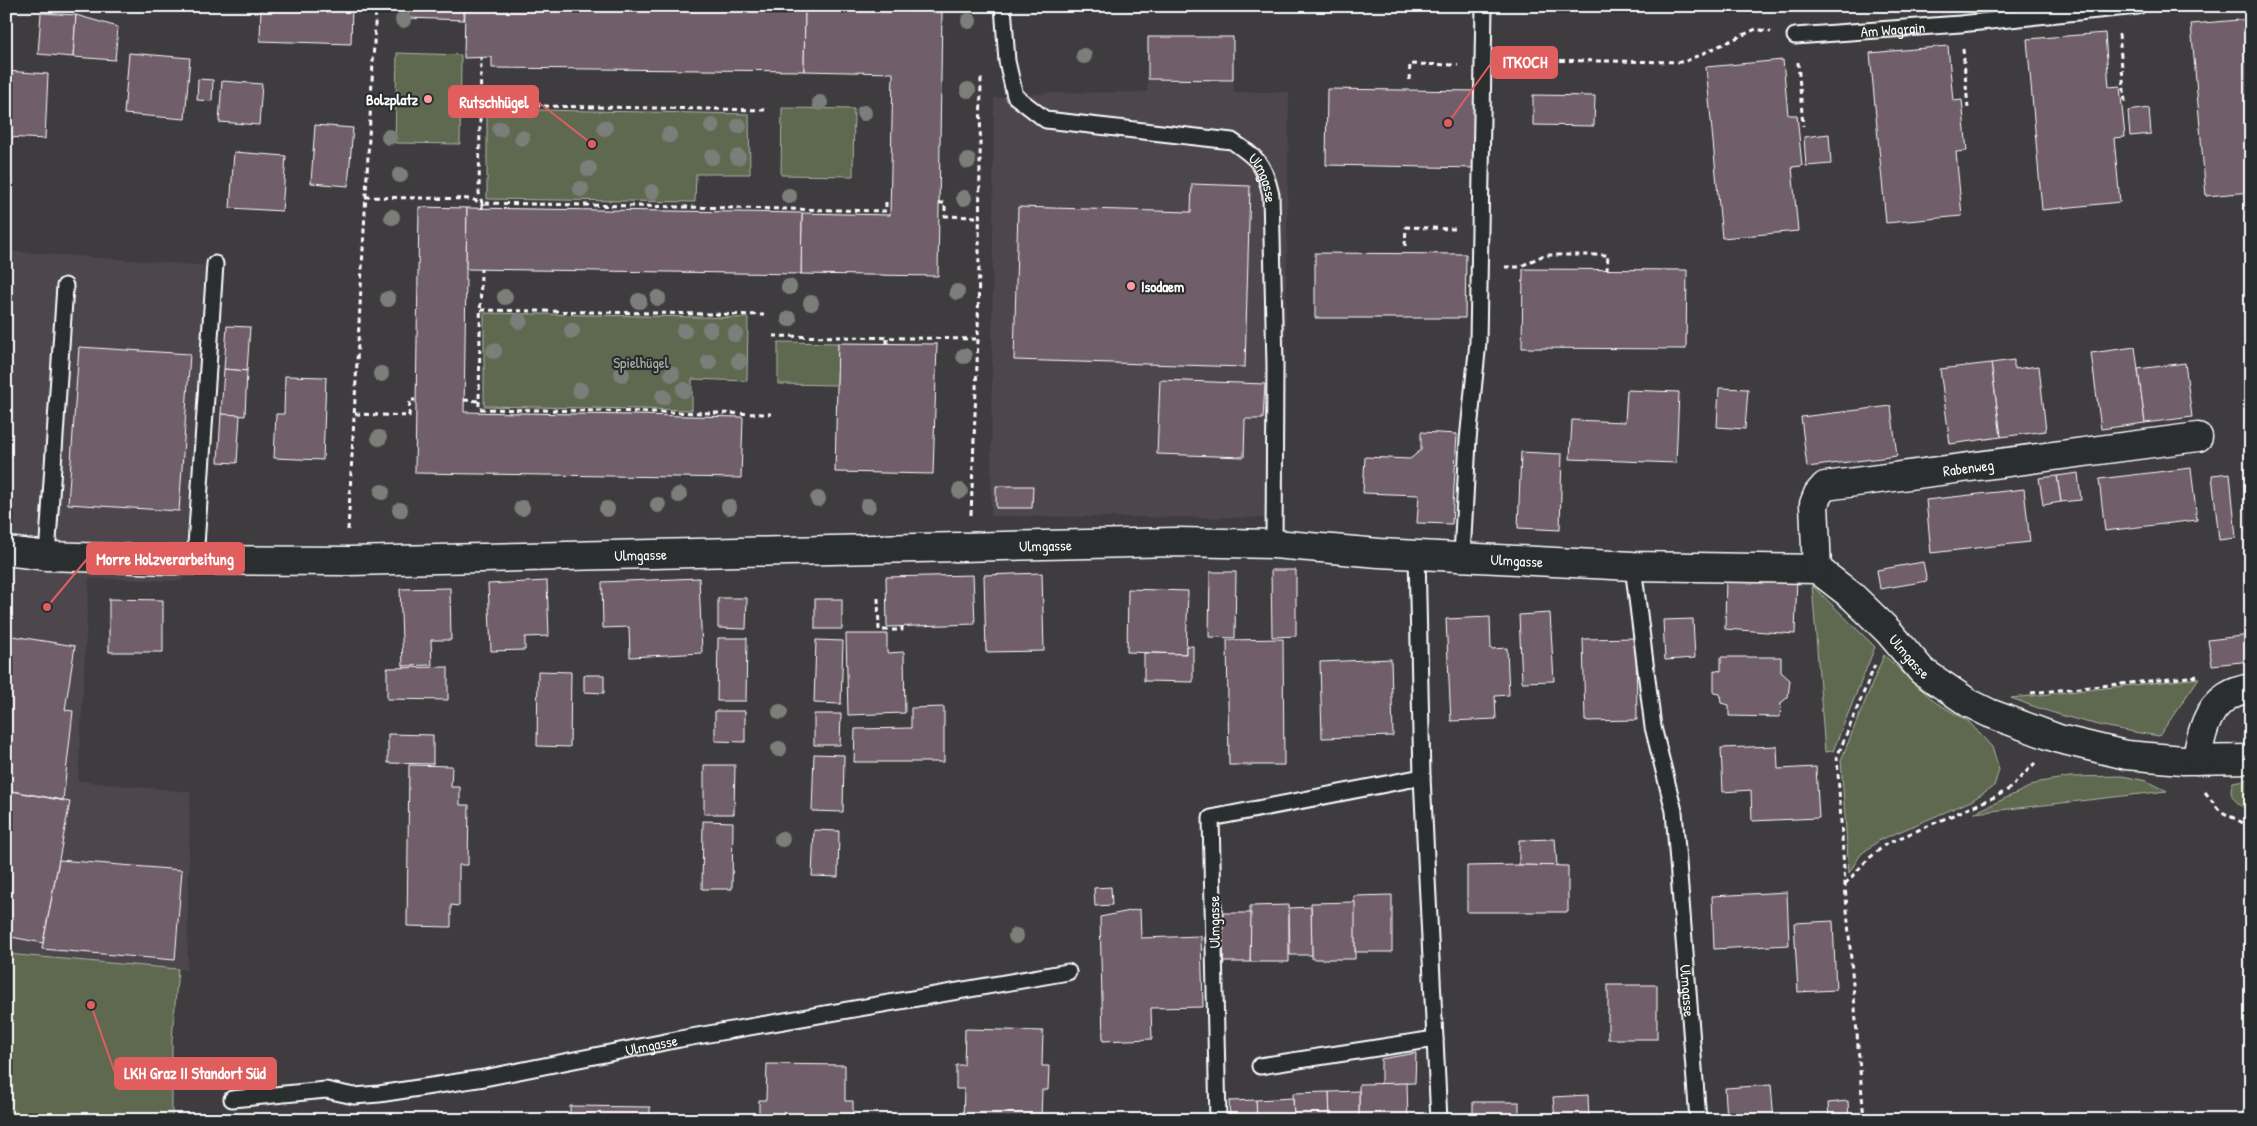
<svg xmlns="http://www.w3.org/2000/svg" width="2257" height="1126" font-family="'Patrick Hand',sans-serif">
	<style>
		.built { fill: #4e464d }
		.green { fill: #5e6950; stroke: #aeb4a8 }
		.building { fill: #705f6a; stroke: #fff }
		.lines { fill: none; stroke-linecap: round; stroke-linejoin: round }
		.lane-casing { stroke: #fff; stroke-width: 19 }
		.street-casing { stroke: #fff; stroke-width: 31 }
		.path { stroke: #fff; stroke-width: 3; stroke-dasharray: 5 4; stroke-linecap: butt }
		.lane { stroke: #2a2d2e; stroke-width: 15 }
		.street { stroke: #2a2d2e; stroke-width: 28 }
		.tree { fill: #7c7e79 }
		.poi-dot { fill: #ff9aa2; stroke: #2a2d2e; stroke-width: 2 }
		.labels { text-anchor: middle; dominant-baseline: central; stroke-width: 4.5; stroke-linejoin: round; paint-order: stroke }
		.street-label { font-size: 15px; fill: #fff; stroke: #2a2d2e }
		.poi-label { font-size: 15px; font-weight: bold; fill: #fff; stroke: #2a2d2e; text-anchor: end }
		.park-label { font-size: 15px; fill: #aeb4a8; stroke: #2a2d2e }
		.leader { fill: none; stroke: #e05e5e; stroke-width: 2 }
		.callout-dot { fill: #e05e5e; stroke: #2a2d2e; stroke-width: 2 }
		.callout { fill: #e05e5e; stroke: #e05e5e; stroke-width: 2 }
		.callout-label { font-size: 16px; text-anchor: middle; font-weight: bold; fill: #fff }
	</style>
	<rect width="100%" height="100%" fill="#3f3c40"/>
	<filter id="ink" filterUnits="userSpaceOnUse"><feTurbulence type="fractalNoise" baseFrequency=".02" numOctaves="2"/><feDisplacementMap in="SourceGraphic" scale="10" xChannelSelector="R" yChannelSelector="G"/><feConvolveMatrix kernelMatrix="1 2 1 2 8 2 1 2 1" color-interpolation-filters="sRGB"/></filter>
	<g filter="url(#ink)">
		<g class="built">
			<polygon points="1148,79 1233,80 1234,92 1289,92 1283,518 991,516 994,98 1048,93 1147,92"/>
			<polygon points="6,251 210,266 182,581 89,578 78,781 190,792 187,970 178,969 172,1040 172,1120 6,1120"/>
		</g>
		<g class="green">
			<polygon points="397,53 461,55 460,144 395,143"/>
			<polygon points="782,108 854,109 853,176 781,175"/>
			<polygon points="487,109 749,114 750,174 696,174 695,202 487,199"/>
			<polygon points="484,313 748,318 747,381 692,379 692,410 484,406"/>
			<polygon points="778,342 838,343 837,385 778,384"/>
			<polygon points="1812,585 1875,647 1833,751 1825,752"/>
			<polygon points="1884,655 1935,702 1968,721 1992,747 1999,770 1994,786 1971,801 1880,840 1861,854 1849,873 1841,760"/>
			<path d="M2199 678 2159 736C2105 728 2063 718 2011 698Z"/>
			<polygon points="2122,776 2147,781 2167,791 1974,813 2040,782 2070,777"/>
			<path d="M2251 779V812C2239 804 2226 798 2233 782Z"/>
			<polygon points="6,954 178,969 172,1040 172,1120 6,1120"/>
		</g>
		<g class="building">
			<polygon points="261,6 352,6 351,44 260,41"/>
			<polygon points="465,6 805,11 804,71 492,68 492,57 464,58"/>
			<polygon points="409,7 464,10 464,20 408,18"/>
			<polygon points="805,11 942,12 938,276 801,274 802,213 890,215 893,73 804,71"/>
			<polygon points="41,13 76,15 73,57 38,54"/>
			<polygon points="76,15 118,27 115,60 73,57"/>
			<polygon points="2251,19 2251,192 2206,196 2191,24"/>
			<polygon points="2105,33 2109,87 2120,86 2125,137 2114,138 2120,202 2042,210 2027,39"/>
			<polygon points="1148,37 1233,37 1233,80 1148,79"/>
			<polygon points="1948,46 1953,101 1962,100 1967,151 1956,152 1962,216 1886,223 1870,53"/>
			<polygon points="129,53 190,58 185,119 124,114"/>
			<polygon points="1783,60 1788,115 1797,115 1802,166 1792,167 1798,231 1722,238 1706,67"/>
			<polygon points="6,71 48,74 45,139 6,137"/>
			<polygon points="198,79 213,80 212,101 197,100"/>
			<polygon points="222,81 262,84 259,125 219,122"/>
			<polygon points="1327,89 1478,91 1477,168 1326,165"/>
			<polygon points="1533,95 1595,96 1594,126 1533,125"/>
			<polygon points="2149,108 2151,134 2130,136 2128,111"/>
			<polygon points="315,125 353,128 348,186 311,183"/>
			<polygon points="1829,134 1831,164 1806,166 1804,137"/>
			<polygon points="234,152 286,156 282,211 230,208"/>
			<polygon points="1192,184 1250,186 1245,367 1014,360 1018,207 1191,212"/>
			<polygon points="419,207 467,208 464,412 743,417 741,478 415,473"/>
			<polygon points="467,208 802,213 801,274 466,269"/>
			<polygon points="1315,253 1466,254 1465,318 1315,318"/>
			<polygon points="1523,269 1687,270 1686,349 1522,348"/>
			<polygon points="227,326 250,327 247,371 224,369"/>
			<polygon points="838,343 937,344 933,474 835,472"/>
			<polygon points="79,347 190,354 179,511 68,504"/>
			<polygon points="2135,347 2145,423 2101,429 2091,353"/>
			<polygon points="2014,360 2014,369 2039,366 2046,431 2001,437 1991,363"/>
			<polygon points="1991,363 2001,437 1950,444 1940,369"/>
			<polygon points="2185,363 2192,417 2145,423 2138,369"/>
			<polygon points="224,369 247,371 245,416 221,414"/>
			<polygon points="285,376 326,377 323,460 274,458 276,414 284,414"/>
			<polygon points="1160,380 1265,384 1263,419 1245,419 1244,457 1157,454"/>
			<polygon points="1719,388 1748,389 1745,429 1717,427"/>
			<polygon points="1627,390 1679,392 1676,463 1570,459 1572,420 1625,422"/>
			<polygon points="1891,406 1897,456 1807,467 1801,417"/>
			<polygon points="221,414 240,415 237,463 218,462"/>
			<polygon points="1421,432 1457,434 1452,524 1417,523 1419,495 1363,493 1365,457 1410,459 1421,450"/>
			<polygon points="1521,452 1562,454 1560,530 1518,528"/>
			<polygon points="2191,468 2197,520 2105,531 2099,479"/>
			<polygon points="2078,473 2081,500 2061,502 2057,476"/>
			<polygon points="2230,473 2236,538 2219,540 2212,475"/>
			<polygon points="2057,476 2061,502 2043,505 2039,478"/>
			<polygon points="996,486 1033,486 1032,508 996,508"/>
			<polygon points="2024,489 2030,542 1931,553 1926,500"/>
			<polygon points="1923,562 1927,581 1880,589 1877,570"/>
			<polygon points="1271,570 1296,570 1296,636 1272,637"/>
			<polygon points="1210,572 1236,572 1235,638 1209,637"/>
			<polygon points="1042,573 1044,651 986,652 984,575"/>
			<polygon points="1726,573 1797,576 1795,634 1725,629"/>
			<polygon points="973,575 975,624 887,627 886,577"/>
			<polygon points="699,578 702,653 630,657 629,627 603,628 602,582"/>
			<polygon points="547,581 549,636 525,637 525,650 491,651 488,584"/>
			<polygon points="450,588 451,640 431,640 432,665 403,666 400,589"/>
			<polygon points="1128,589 1188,591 1186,654 1127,652"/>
			<polygon points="718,598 747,598 746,629 718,628"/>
			<polygon points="109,599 163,600 163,652 109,652"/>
			<rect x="815" y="599" width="27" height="30"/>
			<polygon points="1550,613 1554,681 1522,682 1519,615"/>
			<polygon points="1490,617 1491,649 1507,648 1509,695 1495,696 1496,719 1451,721 1446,619"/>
			<polygon points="1693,619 1695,658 1665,660 1663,620"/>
			<polygon points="846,634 887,634 887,653 904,652 905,713 848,715"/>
			<polygon points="6,635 75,646 65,710 73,711 63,800 6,790"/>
			<polygon points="2250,635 2251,661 2212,665 2208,640"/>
			<polygon points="718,638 747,638 746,701 717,701"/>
			<polygon points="1636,638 1637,720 1585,721 1583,639"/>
			<polygon points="1283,639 1284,765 1229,765 1227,640"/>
			<polygon points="816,640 843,641 841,704 814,703"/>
			<polygon points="1186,646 1193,646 1193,682 1144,681 1144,653 1186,654"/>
			<polygon points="1721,657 1781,657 1781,672 1790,680 1788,697 1781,703 1780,717 1729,716 1729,705 1721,703 1720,694 1714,693 1714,670 1721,671"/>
			<polygon points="1391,659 1393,736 1322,738 1320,662"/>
			<polygon points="448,667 448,700 387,699 387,668"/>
			<polygon points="538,671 571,672 570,747 537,746"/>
			<polygon points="584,675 604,675 604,693 584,692"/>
			<polygon points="944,707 944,762 854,762 855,729 911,728 911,708"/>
			<polygon points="715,711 745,711 745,742 715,741"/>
			<polygon points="814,714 841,714 840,745 814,745"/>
			<polygon points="388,734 433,735 433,764 388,763"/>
			<polygon points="1777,746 1778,769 1816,767 1819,818 1752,821 1751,790 1723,792 1721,748"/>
			<polygon points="814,754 844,755 843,812 812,811"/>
			<polygon points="409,765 452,766 451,787 460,787 460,805 469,805 468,865 459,865 459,906 451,905 451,927 407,926"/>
			<polygon points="704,765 735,765 734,814 704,814"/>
			<polygon points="6,790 70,802 43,943 6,936"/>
			<polygon points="703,821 733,822 732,889 702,889"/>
			<polygon points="814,830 839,831 838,877 812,876"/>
			<polygon points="1555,839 1557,866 1519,865 1519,840"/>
			<polygon points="59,860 182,870 175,960 42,949"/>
			<polygon points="1519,865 1568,866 1568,912 1467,912 1467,866"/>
			<polygon points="1111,887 1112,905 1095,906 1094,888"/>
			<polygon points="1787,892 1789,945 1714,949 1712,896"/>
			<polygon points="1392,895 1392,952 1355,952 1354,896"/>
			<polygon points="1355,902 1355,959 1312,959 1311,903"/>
			<polygon points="1289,905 1289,962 1250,962 1250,906"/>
			<polygon points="1311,907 1312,955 1290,955 1289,908"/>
			<polygon points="1140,909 1141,938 1201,936 1203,1007 1151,1008 1152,1039 1103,1041 1100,917"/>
			<polygon points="1223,913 1251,913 1250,962 1223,962"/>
			<polygon points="1833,921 1836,990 1798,992 1794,923"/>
			<rect x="1608" y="985" width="49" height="54"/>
			<polygon points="965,1029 1043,1031 1042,1066 1049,1066 1048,1090 1042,1090 1041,1120 963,1120 964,1089 956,1089 956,1065 964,1065"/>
			<polygon points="1416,1053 1415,1083 1381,1084 1381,1059"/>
			<polygon points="767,1064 845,1065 845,1101 853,1101 853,1120 759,1120 759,1100 766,1100"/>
			<polygon points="1407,1083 1408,1120 1359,1120 1359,1084"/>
			<polygon points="1771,1085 1774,1120 1727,1120 1725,1088"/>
			<polygon points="1359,1091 1359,1120 1330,1120 1329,1092"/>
			<polygon points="1329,1092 1330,1120 1294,1120 1293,1093"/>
			<polygon points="1588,1095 1589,1120 1555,1120 1553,1097"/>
			<polygon points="1293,1098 1294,1120 1257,1120 1256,1100"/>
			<polygon points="1256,1100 1257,1120 1230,1120 1229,1101"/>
			<polygon points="1848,1101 1849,1120 1829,1120 1828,1103"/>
			<rect x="1473" y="1102" width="46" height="18"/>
			<polygon points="570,1106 650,1107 650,1120 570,1120"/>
		</g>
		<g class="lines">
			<defs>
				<g id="lane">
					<path id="s1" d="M1003 6 1007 61 1015 96 1046 120 1232 141C1258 159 1264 163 1271 195L1275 365 1274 544"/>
					<path id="s2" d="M1795 36 1960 24 2138 6"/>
					<polyline points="1417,555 1422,777 1439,1120"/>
					<polyline points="47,556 65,286"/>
					<polyline points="1462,557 1468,440 1478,342 1484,6"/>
					<polyline points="195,560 215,264"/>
					<path id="s3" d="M1633 566 1653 727 1674 811 1698 1120"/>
					<polyline points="1260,1066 1435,1039"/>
					<path id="s4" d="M232 1099 326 1090 354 1096 379 1094 484 1078 680 1039 1068 972"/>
					<polyline points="1218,1120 1211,818 1422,777"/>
				</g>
				<g id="street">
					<path id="s5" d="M6 551 47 556 170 560 349 561 1176 542 1274 544 1379 553 1633 566 1817 569 1852 596 1889 632 1922 671 1969 703 1989 713 2059 739 2126 755 2183 760 2251 759"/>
					<path id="s6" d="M1817 569 1814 504 1818 494 1825 486 2198 437"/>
					<path d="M2197 760C2202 725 2211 694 2251 688"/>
				</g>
			</defs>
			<use href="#lane" class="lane-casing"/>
			<use href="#street" class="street-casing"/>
			<g class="path">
				<polyline points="891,6 977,8"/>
				<polyline points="2119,34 2125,102"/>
				<polyline points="1963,49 1968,108"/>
				<polyline points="1798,62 1803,126"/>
				<polyline points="1508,70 1527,71 1527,60 1684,62 1756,29 1771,32"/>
				<polyline points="1409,80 1410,64 1458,65"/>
				<polyline points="481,105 766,110"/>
				<polyline points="365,197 471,199 482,203 479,193 481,57"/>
				<polyline points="939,203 945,203 945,216 979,217"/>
				<polyline points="482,209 482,203 886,211 886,202 890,203"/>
				<polyline points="1405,246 1406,227 1455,229"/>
				<polyline points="1505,267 1519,267 1544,255 1608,255 1607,270"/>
				<polyline points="481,310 764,315"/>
				<polyline points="773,336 978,339"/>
				<polyline points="887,344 887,338"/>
				<polyline points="464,400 479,401 481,269"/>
				<polyline points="479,401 479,409 771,414"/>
				<polyline points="355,414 409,416 410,400 415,400"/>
				<polyline points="971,515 978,339 981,76"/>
				<polyline points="348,530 376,6"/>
				<polyline points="878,598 879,630 902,630 902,626"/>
				<polyline points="2031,693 2199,676"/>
				<polyline points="2205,792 2220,811 2251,827"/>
				<polyline points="1845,884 1867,860 1886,844 1997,796 2009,789 2035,763"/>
				<polyline points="1864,1120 1845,885 1837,757 1875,665"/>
			</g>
			<use href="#lane" class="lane"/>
			<use href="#street" class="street"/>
		</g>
		<g class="tree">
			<circle cx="403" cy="20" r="8"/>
			<circle cx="969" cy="21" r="8"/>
			<circle cx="1084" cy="56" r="8"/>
			<circle cx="968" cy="90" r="8"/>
			<circle cx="820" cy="103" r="8"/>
			<circle cx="864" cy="113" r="8"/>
			<circle cx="712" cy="126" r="8"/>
			<circle cx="739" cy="126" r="8"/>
			<circle cx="605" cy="128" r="8"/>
			<circle cx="500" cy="129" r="8"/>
			<circle cx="669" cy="135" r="8"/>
			<circle cx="389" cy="137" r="8"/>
			<circle cx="522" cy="138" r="8"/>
			<circle cx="712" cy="157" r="8"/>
			<circle cx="738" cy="157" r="8"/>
			<circle cx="968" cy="161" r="8"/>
			<circle cx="589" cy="169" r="8"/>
			<circle cx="400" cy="175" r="8"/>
			<circle cx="581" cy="189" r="8"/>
			<circle cx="652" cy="192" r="8"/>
			<circle cx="789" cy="196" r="8"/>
			<circle cx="964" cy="198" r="8"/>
			<circle cx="392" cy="217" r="8"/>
			<circle cx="789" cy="287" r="8"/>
			<circle cx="957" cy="292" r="8"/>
			<circle cx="505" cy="297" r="8"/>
			<circle cx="658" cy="298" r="8"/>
			<circle cx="388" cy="299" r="8"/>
			<circle cx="639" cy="301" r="8"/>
			<circle cx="811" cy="303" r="8"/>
			<circle cx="789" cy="319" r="8"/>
			<circle cx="520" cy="321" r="8"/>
			<circle cx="710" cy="329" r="8"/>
			<circle cx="572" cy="331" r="8"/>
			<circle cx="684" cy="331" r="8"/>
			<circle cx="735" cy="334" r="8"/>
			<circle cx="494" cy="351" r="8"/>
			<circle cx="964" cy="356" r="8"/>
			<circle cx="739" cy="361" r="8"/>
			<circle cx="709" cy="362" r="8"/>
			<circle cx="381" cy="374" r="8"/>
			<circle cx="622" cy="374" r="8"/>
			<circle cx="672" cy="374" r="8"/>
			<circle cx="580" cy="390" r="8"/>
			<circle cx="684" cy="390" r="8"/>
			<circle cx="663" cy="397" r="8"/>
			<circle cx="379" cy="438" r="8"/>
			<circle cx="960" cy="491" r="8"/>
			<circle cx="382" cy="492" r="8"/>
			<circle cx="679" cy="495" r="8"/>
			<circle cx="818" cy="499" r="8"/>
			<circle cx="658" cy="505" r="8"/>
			<circle cx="868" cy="506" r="8"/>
			<circle cx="729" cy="507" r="8"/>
			<circle cx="522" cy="508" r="8"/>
			<circle cx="607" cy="509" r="8"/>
			<circle cx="400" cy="510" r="8"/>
			<circle cx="780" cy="712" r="8"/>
			<circle cx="779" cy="749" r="8"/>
			<circle cx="782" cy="839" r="8"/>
			<circle cx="1016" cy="936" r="8"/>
		</g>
	</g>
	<g class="poi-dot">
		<circle cx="428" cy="99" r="5"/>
		<circle cx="1131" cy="286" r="5"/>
	</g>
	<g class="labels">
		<g class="street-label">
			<text stroke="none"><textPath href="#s2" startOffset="98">Am Wagrain</textPath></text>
			<text stroke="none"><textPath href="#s1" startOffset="368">Ulmgasse</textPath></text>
			<text stroke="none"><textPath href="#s6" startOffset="231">Rabenweg</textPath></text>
			<text stroke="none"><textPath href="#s5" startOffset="1040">Ulmgasse</textPath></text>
			<text stroke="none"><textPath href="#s5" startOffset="635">Ulmgasse</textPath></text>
			<text stroke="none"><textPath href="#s5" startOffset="1512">Ulmgasse</textPath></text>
			<text stroke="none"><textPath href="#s5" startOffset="1940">Ulmgasse</textPath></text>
			<text transform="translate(1214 922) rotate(-91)">Ulmgasse</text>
			<text stroke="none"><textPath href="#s3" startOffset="429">Ulmgasse</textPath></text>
			<text stroke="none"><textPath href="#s4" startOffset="425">Ulmgasse</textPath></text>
		</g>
		<g class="poi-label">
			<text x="418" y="99">Bolzplatz</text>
			<text x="1141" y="286" text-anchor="start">Isodaem</text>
		</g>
		<g class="park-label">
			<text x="641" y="362">Spielhügel</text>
		</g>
	</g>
	<path class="leader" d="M1448 123L1492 62M592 144L538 102M47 607L87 559M91 1005L115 1073"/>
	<g class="callout-dot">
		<circle cx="1448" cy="123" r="5"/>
		<circle cx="592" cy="144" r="5"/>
		<circle cx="47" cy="607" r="5"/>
		<circle cx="91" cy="1005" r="5"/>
	</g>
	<g class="callout">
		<rect x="1492" y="47" width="65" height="31" rx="5"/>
		<rect x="449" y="86" width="89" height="31" rx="5"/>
		<rect x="87" y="543" width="157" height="31" rx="5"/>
		<rect x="115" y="1058" width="161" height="31" rx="5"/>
	</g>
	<g class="callout-label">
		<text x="1525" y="68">ITKOCH</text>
		<text x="494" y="108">Rutschhügel</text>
		<text x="165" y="565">Morre Holzverarbeitung</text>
		<text x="195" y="1079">LKH Graz II Standort Süd</text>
	</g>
	<rect width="2257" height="1126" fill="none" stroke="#2a2d2e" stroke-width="25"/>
	<rect x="12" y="12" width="2232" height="1101" fill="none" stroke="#fff" stroke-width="2" filter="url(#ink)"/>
</svg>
